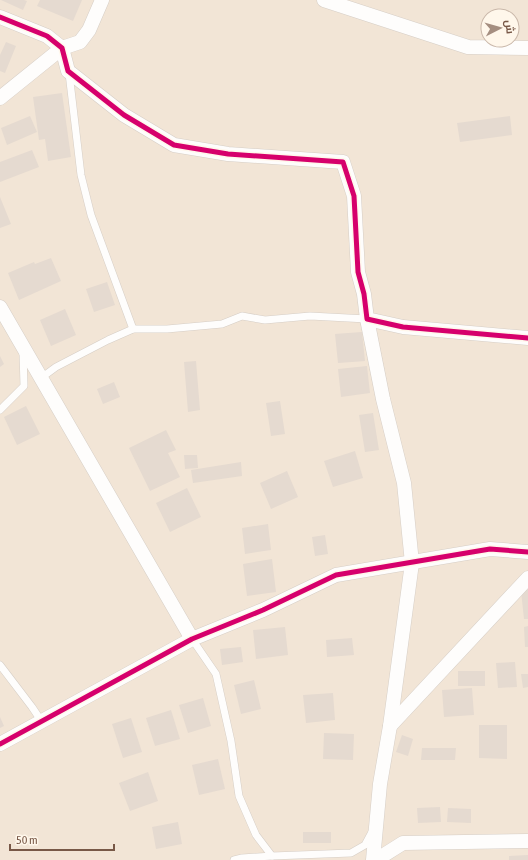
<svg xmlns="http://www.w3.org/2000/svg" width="528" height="860" font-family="'Asap Condensed',Cairo,sans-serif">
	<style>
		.residential { fill: #f2e5d6; fill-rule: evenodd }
		.building { fill: #e5dad0 }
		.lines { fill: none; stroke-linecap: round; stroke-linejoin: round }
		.service-casing { stroke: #d6cec6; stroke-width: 8 }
		.minor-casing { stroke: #d6cec6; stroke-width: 15 }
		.service { stroke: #fefdfc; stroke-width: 7 }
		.minor { stroke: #fefdfc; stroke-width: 14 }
		.cycleway-casing { stroke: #fff7eb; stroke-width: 8 }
		.cycleway { stroke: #d6006c; stroke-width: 5 }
	</style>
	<rect width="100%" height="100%" fill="#f8f2e9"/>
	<path class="residential" d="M0 0H528V860H0ZM488 16H512V40H488Z"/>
	<g class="building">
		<polygon points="1,0 24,0 27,1 23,10"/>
		<polygon points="40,0 82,0 73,21 37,6"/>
		<polygon points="6,42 16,46 5,73 0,71 0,55"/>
		<polygon points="62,93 71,157 48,161 45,139 39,140 33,97"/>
		<polygon points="30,116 37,132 7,145 1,128"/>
		<polygon points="510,116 512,135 460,142 457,123"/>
		<polygon points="32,150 39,167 0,182 0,162"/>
		<polygon points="0,197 11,224 0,228"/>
		<polygon points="51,258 61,281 19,300 8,273 34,262 35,264"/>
		<polygon points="107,282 115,305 94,312 86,289"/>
		<polygon points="65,309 76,335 51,346 40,320"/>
		<polygon points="362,332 365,361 338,363 335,334"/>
		<polygon points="0,356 4,364 0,367"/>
		<polygon points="196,361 200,410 188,412 184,362"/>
		<polygon points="367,366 370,393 341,397 338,369"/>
		<polygon points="114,382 120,397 103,404 97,389"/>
		<polygon points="280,401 285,434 271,436 266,403"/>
		<polygon points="26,406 40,434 17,445 4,417"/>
		<polygon points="373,413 379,450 365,452 359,415"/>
		<polygon points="166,430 176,450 168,453 180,477 150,491 129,448"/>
		<polygon points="355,451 363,478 333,487 324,461"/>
		<polygon points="184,455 197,455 198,468 185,469"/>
		<polygon points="241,462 242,476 193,483 191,470"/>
		<polygon points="287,471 298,497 271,509 260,483"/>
		<polygon points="187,488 201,517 170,532 156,503"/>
		<polygon points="268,524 271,550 245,554 242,528"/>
		<polygon points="325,535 328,554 315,556 312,537"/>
		<polygon points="272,559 276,592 247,596 243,564"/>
		<polygon points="528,590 528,619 524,619 521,591"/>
		<polygon points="528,626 528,647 525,647 524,627"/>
		<polygon points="285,627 288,655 256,659 253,630"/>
		<polygon points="352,638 354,655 327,657 326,640"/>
		<polygon points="241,647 243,662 222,665 220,649"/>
		<polygon points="515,662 517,687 498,688 496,663"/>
		<rect x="458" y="671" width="27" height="15"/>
		<polygon points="521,674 528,674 528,687 523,688"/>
		<polygon points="254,680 261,709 241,714 234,685"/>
		<polygon points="472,688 474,715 444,717 442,690"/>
		<polygon points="333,693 335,720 306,723 303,695"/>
		<polygon points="203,698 211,726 188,733 179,705"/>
		<polygon points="171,710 180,739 155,746 146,718"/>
		<polygon points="0,717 4,726 0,728"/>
		<polygon points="131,718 142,752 123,758 112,724"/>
		<polygon points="479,725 507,725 507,759 479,758"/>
		<polygon points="324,733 354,734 353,760 323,759"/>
		<polygon points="402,735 413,739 408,756 396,752"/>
		<polygon points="422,748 456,748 455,760 421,760"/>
		<polygon points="218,759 225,789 199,795 192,765"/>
		<polygon points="148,772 158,801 130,811 119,783"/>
		<polygon points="440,807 441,822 418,823 417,808"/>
		<polygon points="448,808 471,809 471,823 447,822"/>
		<polygon points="178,822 182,844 156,849 152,827"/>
		<rect x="303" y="832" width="28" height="11"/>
		<polygon points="528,855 528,860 509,860 509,856"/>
	</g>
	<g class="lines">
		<defs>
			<g id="service">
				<polyline points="69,73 81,175 91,215 133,329"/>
				<polyline points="41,378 56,367 108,340 133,329 167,329 222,324 242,316 265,320 310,316 367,319"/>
				<polyline points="0,410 24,386 23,352"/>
				<polyline points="192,639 216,674 231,741 239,796 256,835 272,856 351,853 365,845 372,832"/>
				<polyline points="0,665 32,707 42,722"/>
				<polyline points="234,860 242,858 272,856"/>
			</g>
			<g id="minor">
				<polyline points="324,0 468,47 528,48"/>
				<polyline points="0,17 47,36 62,48 68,71 124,115 174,145 228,154 343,162 354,196 358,272 364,294 367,319 403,327 528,338"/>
				<polyline points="0,98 62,48 80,42 89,30 102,0"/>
				<polyline points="0,307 192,639"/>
				<polyline points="367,319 383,399 404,483 412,563 390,726 380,784 373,860"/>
				<polyline points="390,726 528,578"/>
				<polyline points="0,744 192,639 263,610 336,575 490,549 528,552"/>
				<polyline points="376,860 403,843 528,841"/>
			</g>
		</defs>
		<use href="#service" class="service-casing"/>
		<use href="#minor" class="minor-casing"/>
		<use href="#service" class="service"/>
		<use href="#minor" class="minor"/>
		<defs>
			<g id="cycleway">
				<polyline points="0,17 47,36 62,48 68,71 124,115 174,145 228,154 343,162 354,196 358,272 364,294 367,319 403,327 528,338"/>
				<polyline points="0,744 192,639 263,610 336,575 490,549 528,552"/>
			</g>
		</defs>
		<use href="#cycleway" class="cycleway-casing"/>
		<use href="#cycleway" class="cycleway"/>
	</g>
	<g transform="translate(500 28) rotate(84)"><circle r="19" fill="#fff7eb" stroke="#c9b7a9"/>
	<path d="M0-3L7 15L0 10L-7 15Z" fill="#a58e80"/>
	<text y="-6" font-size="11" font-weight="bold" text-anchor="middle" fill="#785847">ش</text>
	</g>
	<path d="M10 844v6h104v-6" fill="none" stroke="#785847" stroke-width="2"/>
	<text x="16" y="844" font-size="12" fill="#785847" stroke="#fff7eb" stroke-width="3" paint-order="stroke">50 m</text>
</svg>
